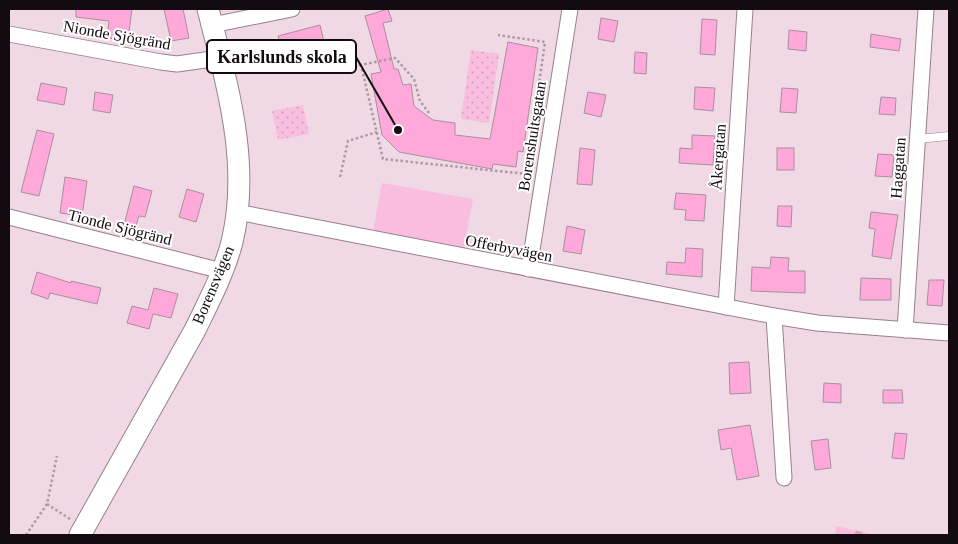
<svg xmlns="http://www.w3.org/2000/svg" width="958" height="544" font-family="Georgia,serif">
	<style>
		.forest { fill: url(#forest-firs) }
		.park { fill: url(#park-dots) }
		.pitch { fill: #f9bedf }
		.building { fill: #ffa8da; stroke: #a7909d }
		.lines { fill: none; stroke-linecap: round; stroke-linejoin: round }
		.lane-casing { stroke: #96808c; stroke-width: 9 }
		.street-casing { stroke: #96808c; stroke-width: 17 }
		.secondary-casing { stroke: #96808c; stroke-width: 23 }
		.path { stroke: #ad99a3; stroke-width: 2.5; stroke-dasharray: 2.5 2.5; stroke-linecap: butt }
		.lane { stroke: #fff; stroke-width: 8 }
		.street { stroke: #fff; stroke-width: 15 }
		.secondary { stroke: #fff; stroke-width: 21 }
		.labels { text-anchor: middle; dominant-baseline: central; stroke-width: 4; stroke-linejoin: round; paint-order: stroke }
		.street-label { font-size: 16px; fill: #130b0f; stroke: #fff }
		.leader { fill: none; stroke: #130b0f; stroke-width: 2 }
		.callout-dot { fill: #130b0f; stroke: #fff; stroke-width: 2 }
		.callout { fill: #fff; stroke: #130b0f; stroke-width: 2 }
		.callout-label { font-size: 18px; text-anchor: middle; font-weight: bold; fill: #130b0f }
	</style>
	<defs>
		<pattern id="forest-firs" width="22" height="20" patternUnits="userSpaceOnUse" patternTransform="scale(1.25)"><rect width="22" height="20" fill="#f9bedf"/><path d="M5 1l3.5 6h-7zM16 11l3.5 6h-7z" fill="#d5a2be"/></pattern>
		<pattern id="park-dots" width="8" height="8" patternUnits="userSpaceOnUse" patternTransform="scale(1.25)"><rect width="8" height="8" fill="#f9bedf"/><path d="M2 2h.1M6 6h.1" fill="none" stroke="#d5a2be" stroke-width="1.8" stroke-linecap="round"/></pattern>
	</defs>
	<rect width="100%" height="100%" fill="#f1d8e5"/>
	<polygon class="forest" points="836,526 876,535 835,535"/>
	<g class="park">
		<polygon points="471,50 499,54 489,123 461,119"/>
		<polygon points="303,105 309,134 278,140 272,111"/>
	</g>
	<polygon class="pitch" points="382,183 473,199 464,247 373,231"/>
	<g class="building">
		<polygon points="76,9 132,9 128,40 107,38 109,21 76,17"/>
		<polygon points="164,9 183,9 189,38 171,41"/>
		<polygon points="388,9 392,21 383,23 394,69 398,69 403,85 411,84 414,106 433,120 455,123 455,135 490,139 508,42 538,48 523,152 518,151 516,167 493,164 492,169 399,152 382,135 371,74 381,72 365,16"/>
		<polygon points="601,18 618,21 614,42 598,39"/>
		<polygon points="702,19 717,20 715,55 700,54"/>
		<polygon points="320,25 327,54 286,65 278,36"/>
		<polygon points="789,30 807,32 806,51 788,49"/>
		<polygon points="871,34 901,39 899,51 870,47"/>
		<polygon points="635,52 647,53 646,74 634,73"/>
		<polygon points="41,83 67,88 64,105 37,100"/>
		<polygon points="695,87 715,88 713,111 694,109"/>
		<polygon points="782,88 798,89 796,113 780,112"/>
		<polygon points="95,92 113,95 110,113 93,110"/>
		<polygon points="588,92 606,95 601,117 584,113"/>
		<polygon points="881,97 896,98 895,115 879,114"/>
		<polygon points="37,130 54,134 39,196 21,192"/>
		<polygon points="692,135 715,136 713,165 679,163 680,148 692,149"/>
		<polygon points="580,148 595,150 592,185 577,184"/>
		<rect x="777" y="148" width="17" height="22"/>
		<polygon points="878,154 894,155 892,177 875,176"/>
		<polygon points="65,177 87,181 82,216 60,213"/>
		<polygon points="134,186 152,191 145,217 139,216 134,232 123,229"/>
		<polygon points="187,189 204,194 196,222 179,217"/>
		<polygon points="676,193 706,195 704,221 685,220 686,210 674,209"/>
		<polygon points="778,206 792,206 791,227 777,226"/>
		<polygon points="871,212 898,215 891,259 872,256 875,229 869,228"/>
		<polygon points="567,226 585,230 581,254 563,251"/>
		<polygon points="686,248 703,249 702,277 666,274 667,262 685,263"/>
		<polygon points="771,257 789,258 788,271 805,271 805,293 751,291 752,267 770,268"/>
		<polygon points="37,272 71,283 71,281 101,288 97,304 50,293 48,299 31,293"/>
		<polygon points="861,278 891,279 891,300 860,300"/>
		<polygon points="929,280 944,280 942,306 927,305"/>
		<polygon points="154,288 178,294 171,318 153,314 149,329 127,323 132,306 148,310"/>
		<polygon points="749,362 751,393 730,394 729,363"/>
		<polygon points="824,383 841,384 841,403 823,402"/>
		<polygon points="883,390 902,390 903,403 883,403"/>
		<polygon points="750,425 759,476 737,480 731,448 721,450 718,430"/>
		<polygon points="895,433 907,434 904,459 892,458"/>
		<polygon points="828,439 831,468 815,470 811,441"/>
	</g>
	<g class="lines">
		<defs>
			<polyline id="lane" points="917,139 949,136"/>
			<g id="street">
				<polyline points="212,25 292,9"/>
				<polyline points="9,34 161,62 177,64 219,58"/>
				<polyline points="237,212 774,316 817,323 949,333"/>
				<polyline points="9,217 222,271"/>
				<polyline points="529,269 570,9"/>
				<polyline points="726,307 745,9"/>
				<polyline points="774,316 784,478"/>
				<polyline points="905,330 926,9"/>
			</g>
			<path id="secondary" d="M80 535 195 330C209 301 224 273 232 242 251 163 227 85 208 9"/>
		</defs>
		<use href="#lane" class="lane-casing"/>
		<use href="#street" class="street-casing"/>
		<use href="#secondary" class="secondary-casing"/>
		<g class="path">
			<polyline points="269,71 361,65"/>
			<polyline points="429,113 420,101 414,79 395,58 361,65 383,159 526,174 545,42 498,35"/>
			<polyline points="340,177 348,141 377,132"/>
			<polyline points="47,504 70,519"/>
			<polyline points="26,535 47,504 57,456"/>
		</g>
		<use href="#lane" class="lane"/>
		<use href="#street" class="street"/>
		<use href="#secondary" class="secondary"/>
	</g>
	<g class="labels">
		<g class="street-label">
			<text transform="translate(117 35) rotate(10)">Nionde Sjögränd</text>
			<text transform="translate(532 136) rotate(-81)">Borenshultsgatan</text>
			<text transform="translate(718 157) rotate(-86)">Åkergatan</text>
			<text transform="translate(898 168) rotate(-86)">Haggatan</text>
			<text transform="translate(120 227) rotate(14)">Tionde Sjögränd</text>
			<text transform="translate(509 248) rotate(11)">Offerbyvägen</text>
			<text transform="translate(213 285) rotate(-67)">Borensvägen</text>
		</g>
	</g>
	<path class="leader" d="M398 130L356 57"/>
	<circle class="callout-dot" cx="398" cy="130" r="5"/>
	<rect class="callout" x="207" y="40" width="149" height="33" rx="5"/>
	<g class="callout-label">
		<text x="282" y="63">Karlslunds skola</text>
	</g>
	<rect width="958" height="544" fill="none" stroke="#130b0f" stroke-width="20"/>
</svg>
